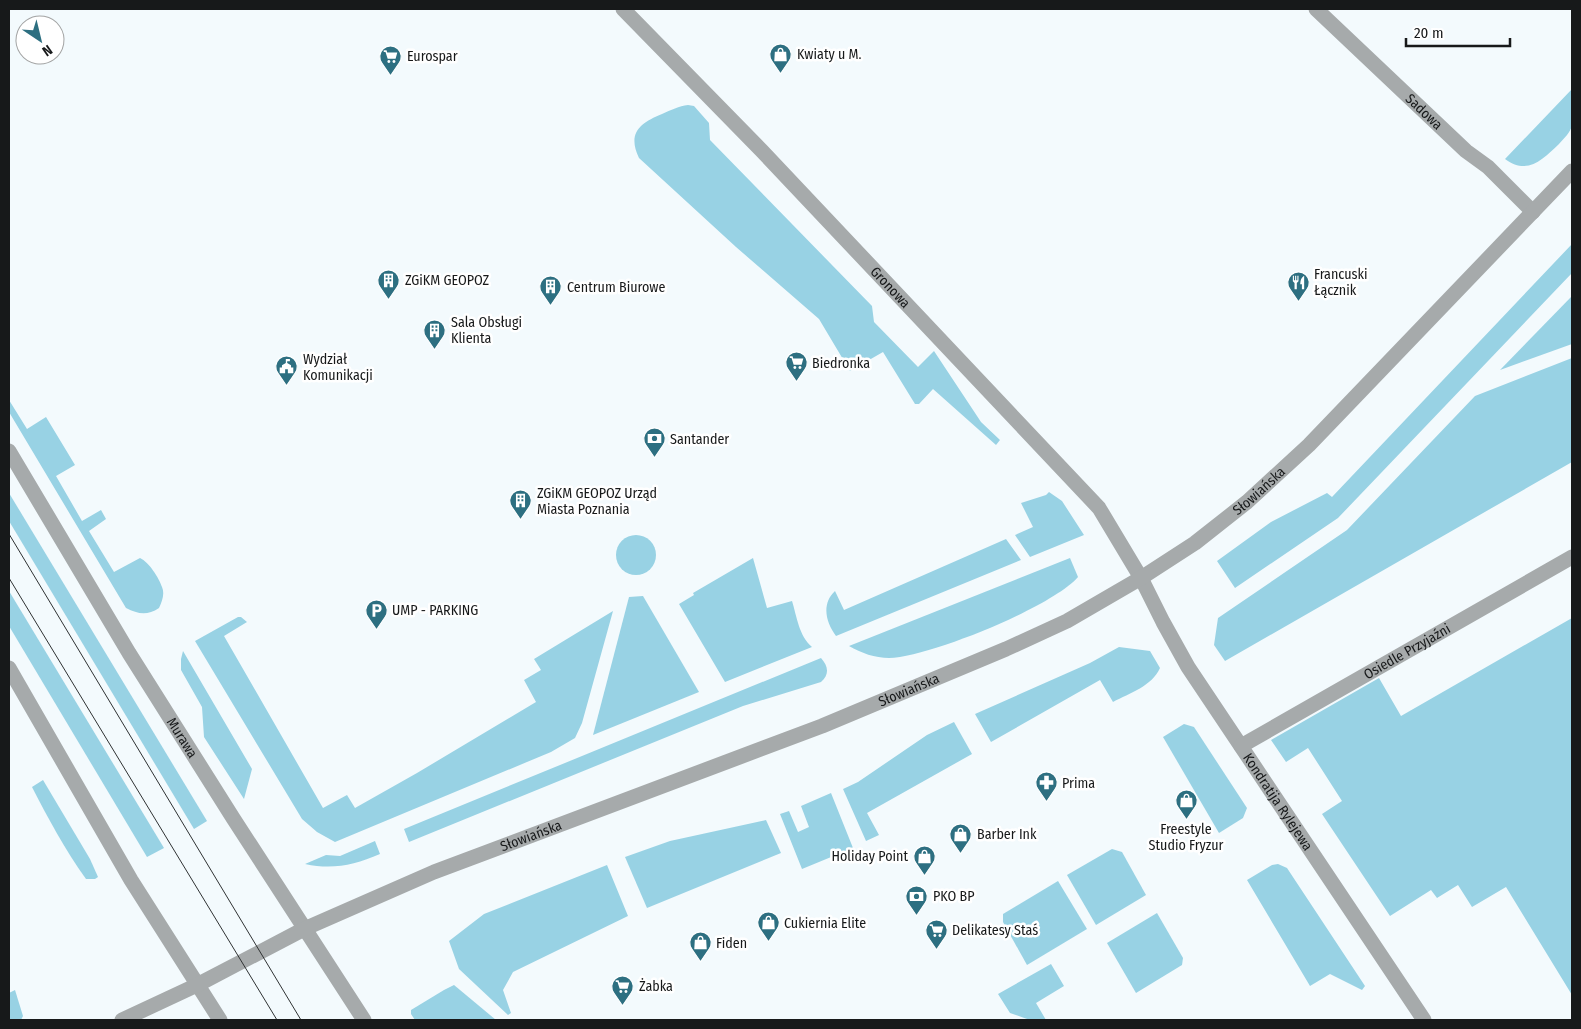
<svg xmlns="http://www.w3.org/2000/svg" width="1581" height="1029" font-family="'Fira Sans Condensed',sans-serif">
	<style>
		.green { fill: #98d2e4 }
		.lines { fill: none; stroke-linecap: round; stroke-linejoin: round }
		.minor { stroke: #a6aaab; stroke-width: 15 }
		.tram { stroke: #2f3233; stroke-width: 1 }
		.labels { text-anchor: middle; dominant-baseline: central; stroke-width: 5; stroke-linejoin: round; paint-order: stroke }
		.poi-label { font-size: 14px; fill: #17191a; stroke: #fff; text-anchor: start }
		.street-label { font-size: 14px; fill: #17191a; stroke: #fff }
	</style>
	<rect width="100%" height="100%" fill="#f3fafd"/>
	<g class="green">
		<path d="M1572 89C1572 101 1574 114 1572 125 1571 132 1564 138 1559 144 1543 159 1528 176 1505 159Z"/>
		<path d="M688 105 694 106 709 123 710 140 872 306 874 322 918 367 934 351 981 422 1000 440 996 445 933 389 919 404H915L883 352 850 371 819 319 736 247 639 158C627 133 640 123 662 114 671 110 679 106 688 105Z"/>
		<polygon points="1572,244 1572,273 1338,518 1235,588 1217,561 1271,522 1327,493 1332,497"/>
		<polygon points="1572,296 1572,344 1500,370"/>
		<polygon points="1572,358 1572,462 1225,661 1214,645 1218,618 1347,530 1475,396"/>
		<path d="M9 400 27 429 46 417 75 465 56 476 82 521 101 510 106 519 89 531 114 572 140 558C149 562 159 578 162 587 165 594 162 601 159 608 147 616 138 614 126 608L9 412Z"/>
		<polygon points="1049,492 1062,501 1084,535 1030,557 1015,535 1033,527 1021,503 1046,495"/>
		<polygon points="9,493 207,821 194,829 9,521"/>
		<circle cx="636" cy="555" r="20"/>
		<path d="M1006 539 1021 560 836 636C826 623 821 604 835 591L844 610Z"/>
		<path d="M753 558 767 608 792 601C797 617 799 636 812 647L725 682 679 604 694 595 693 593Z"/>
		<path d="M1070 558 1078 577C1052 607 929 657 889 658 875 658 861 653 849 646Z"/>
		<polygon points="9,591 164,848 147,857 9,626"/>
		<polygon points="643,596 699,692 593,735 629,597"/>
		<polygon points="613,611 582,723 575,738 551,752 335,842 317,832 302,819 195,641 238,617 241,617 247,622 224,636 323,808 347,795 355,808 417,773 536,702 524,680 541,670 534,659"/>
		<polygon points="1572,618 1572,995 1506,887 1472,907 1458,885 1437,898 1431,890 1390,916 1322,814 1342,801 1308,748 1286,762 1271,740 1379,678 1401,716"/>
		<path d="M1119 647 1150 651 1160 668C1152 686 1130 693 1113 702L1100 680 991 742 975 714 1090 663Z"/>
		<polygon points="183,651 252,769 244,799 204,737 202,707 181,670 181,659"/>
		<path d="M821 658C828 666 830 674 821 682L743 706 409 842 404 829Z"/>
		<polygon points="954,722 972,754 867,813 879,835 866,841 843,789 858,782 927,735"/>
		<polygon points="1184,724 1194,727 1247,808 1243,818 1219,833 1163,737"/>
		<path d="M43 780 90 859 98 877 95 879H86C65 850 48 818 32 787Z"/>
		<polygon points="831,793 853,848 802,869 780,814 789,811 798,832 809,827 801,806"/>
		<polygon points="766,820 781,853 647,908 625,857 670,841"/>
		<path d="M375 841 380 854C354 865 333 870 305 864L326 855 340 856Z"/>
		<polygon points="1112,849 1122,852 1146,895 1096,925 1067,875"/>
		<polygon points="1278,864 1287,868 1365,986 1362,990 1330,974 1310,986 1247,880 1272,865"/>
		<polygon points="607,865 628,916 513,972 503,990 511,1013 508,1015 459,969 449,941 484,914"/>
		<polygon points="1058,881 1087,929 1027,965 1003,922 1003,914"/>
		<polygon points="1157,913 1183,958 1182,965 1136,993 1107,943"/>
		<polygon points="1051,964 1064,986 1036,1003 1046,1020 1030,1020 1010,1013 998,994"/>
		<polygon points="454,985 496,1020 415,1020 411,1014 411,1010 444,990"/>
		<polygon points="15,990 23,1016 21,1020 9,1020 9,993"/>
	</g>
	<g class="lines">
		<g class="minor">
			<path id="s1" d="M623 9 762 151 1099 508 1141 578 1163 622 1188 667 1424 1020"/>
			<path id="s2" d="M1316 9 1466 151 1488 167 1533 212"/>
			<path id="s3" d="M9 451 129 653 233 818 364 1020"/>
			<polyline points="9,668 131,880 220,1020"/>
			<path id="s4" d="M1241 746 1572 557"/>
			<path id="s5" d="M122 1020 197 985 304 929 434 872 822 726 1006 649 1067 621 1141 578 1195 543 1247 502 1309 445 1572 171"/>
		</g>
		<g class="tram">
			<polyline points="9,534 301,1020"/>
			<polyline points="9,578 277,1020"/>
		</g>
	</g>
	<defs>
		<symbol id="shop-pin" viewBox="-11 -11 22 30"><path d="M0 17L-7.5 6A9.5 9.5 0 1 1 7.5 6Z" fill="#2d6f81" stroke="#fff"/><path d="M-5-2.5h2.3a2.7 3.5 0 0 1 5.4 0H5L5.5 6h-11ZM-1.5-2.5h3a1.5 2.3 0 0 0-3 0Z" fill="#fff"/></symbol>
		<symbol id="supermarket-pin" viewBox="-11 -11 22 30"><path d="M0 17L-7.5 6A9.5 9.5 0 1 1 7.5 6Z" fill="#2d6f81" stroke="#fff"/><path d="M-6-5.5h2.5l.6 2H6L4.5 2H-2.5L-4.4-4H-6ZM-1.5 3.2a1.3 1.3 0 1 0 .1 0ZM3 3.2a1.3 1.3 0 1 0 .1 0Z" fill="#fff"/></symbol>
		<symbol id="building-pin" viewBox="-11 -11 22 30"><path d="M0 17L-7.5 6A9.5 9.5 0 1 1 7.5 6Z" fill="#2d6f81" stroke="#fff"/><path d="M-4-6H4V6H1V3H-1V6H-4ZM-2.5-4.3h1.7v1.8h-1.7ZM.8-4.3h1.7v1.8H.8ZM-2.5-1h1.7V.8h-1.7ZM.8-1h1.7V.8H.8Z" fill="#fff"/></symbol>
		<symbol id="restaurant-pin" viewBox="-11 -11 22 30"><path d="M0 17L-7.5 6A9.5 9.5 0 1 1 7.5 6Z" fill="#2d6f81" stroke="#fff"/><path d="M-5-6h1v4h1v-4h1v4h1v-4h1v5L-1.5 .5V6h-2V.5L-5-1ZM5-6V6H3V1.5H1.5Q1.5-4 5-6Z" fill="#fff"/></symbol>
		<symbol id="civic-pin" viewBox="-11 -11 22 30"><path d="M0 17L-7.5 6A9.5 9.5 0 1 1 7.5 6Z" fill="#2d6f81" stroke="#fff"/><path d="M-.6-6.5H3V-4.5H.6V-3L4-1V1h2V6H-6V1h2V-1L-.6-3ZM-1.2 2.5V6h2.4V2.5Z" fill="#fff"/></symbol>
		<symbol id="bank-pin" viewBox="-11 -11 22 30"><path d="M0 17L-7.5 6A9.5 9.5 0 1 1 7.5 6Z" fill="#2d6f81" stroke="#fff"/><path d="M-6-4H6V4H-6ZM0-2.3a2.3 2.3 0 1 0 0 4.6a2.3 2.3 0 1 0 0-4.6Z" fill="#fff"/></symbol>
		<symbol id="parking-pin" viewBox="-11 -11 22 30"><path d="M0 17L-7.5 6A9.5 9.5 0 1 1 7.5 6Z" fill="#2d6f81" stroke="#fff"/><path d="M-3.5-5.5H1a3.5 3.5 0 0 1 0 7H-1V5.5H-3.5ZM-1-3.4V-.6H.8a1.4 1.4 0 0 0 0-2.8Z" fill="#fff"/></symbol>
		<symbol id="pharmacy-pin" viewBox="-11 -11 22 30"><path d="M0 17L-7.5 6A9.5 9.5 0 1 1 7.5 6Z" fill="#2d6f81" stroke="#fff"/><path d="M-2-6h4v4h4v4h-4v4h-4v-4h-4v-4h4Z" fill="#fff"/></symbol>
	</defs>
	<g fill-rule="evenodd">
		<use href="#shop-pin" x="768" y="42" width="25" height="34"/>
		<use href="#supermarket-pin" x="378" y="44" width="25" height="34"/>
		<use href="#building-pin" x="376" y="268" width="25" height="34"/>
		<use href="#restaurant-pin" x="1286" y="270" width="25" height="34"/>
		<use href="#building-pin" x="538" y="274" width="25" height="34"/>
		<use href="#building-pin" x="422" y="318" width="25" height="34"/>
		<use href="#supermarket-pin" x="784" y="350" width="25" height="34"/>
		<use href="#civic-pin" x="274" y="354" width="25" height="34"/>
		<use href="#bank-pin" x="642" y="426" width="25" height="34"/>
		<use href="#building-pin" x="508" y="488" width="25" height="34"/>
		<use href="#parking-pin" x="364" y="598" width="25" height="34"/>
		<use href="#pharmacy-pin" x="1034" y="770" width="25" height="34"/>
		<use href="#shop-pin" x="1174" y="788" width="25" height="34"/>
		<use href="#shop-pin" x="948" y="822" width="25" height="34"/>
		<use href="#shop-pin" x="912" y="844" width="25" height="34"/>
		<use href="#bank-pin" x="904" y="884" width="25" height="34"/>
		<use href="#shop-pin" x="756" y="910" width="25" height="34"/>
		<use href="#supermarket-pin" x="924" y="918" width="25" height="34"/>
		<use href="#shop-pin" x="688" y="930" width="25" height="34"/>
		<use href="#supermarket-pin" x="610" y="974" width="25" height="34"/>
	</g>
	<g class="labels">
		<g class="poi-label">
			<text x="797" y="54">Kwiaty u M.</text>
			<text x="407" y="56">Eurospar</text>
			<text x="1314" y="274">Francuski<tspan x="1314" dy="16">Łącznik</tspan></text>
			<text x="405" y="280">ZGiKM GEOPOZ</text>
			<text x="567" y="287">Centrum Biurowe</text>
			<text x="451" y="322">Sala Obsługi<tspan x="451" dy="16">Klienta</tspan></text>
			<text x="303" y="359">Wydział<tspan x="303" dy="16">Komunikacji</tspan></text>
			<text x="812" y="363">Biedronka</text>
			<text x="670" y="439">Santander</text>
			<text x="537" y="493">ZGiKM GEOPOZ Urząd<tspan x="537" dy="16">Miasta Poznania</tspan></text>
			<text x="392" y="610">UMP - PARKING</text>
			<text x="1062" y="783">Prima</text>
			<text x="1186" y="829" text-anchor="middle">Freestyle<tspan x="1186" dy="16">Studio Fryzur</tspan></text>
			<text x="977" y="834">Barber Ink</text>
			<text x="908" y="856" text-anchor="end">Holiday Point</text>
			<text x="933" y="896">PKO BP</text>
			<text x="784" y="923">Cukiernia Elite</text>
			<text x="952" y="930">Delikatesy Staś</text>
			<text x="716" y="943">Fiden</text>
			<text x="639" y="986">Żabka</text>
		</g>
		<g class="street-label">
			<text stroke="none"><textPath href="#s2" startOffset="149">Sadowa</textPath></text>
			<text stroke="none"><textPath href="#s1" startOffset="386">Gronowa</textPath></text>
			<text stroke="none"><textPath href="#s5" startOffset="1259">Słowiańska</textPath></text>
			<text stroke="none"><textPath href="#s4" startOffset="191">Osiedle Przyjaźni</textPath></text>
			<text stroke="none"><textPath href="#s5" startOffset="854">Słowiańska</textPath></text>
			<text stroke="none"><textPath href="#s3" startOffset="335">Murawa</textPath></text>
			<text stroke="none"><textPath href="#s1" startOffset="1034">Kondratija Rylejewa</textPath></text>
			<text stroke="none"><textPath href="#s5" startOffset="449">Słowiańska</textPath></text>
		</g>
	</g>
	<rect width="1581" height="1029" fill="none" stroke="#17191a" stroke-width="20"/>
	<g transform="translate(40 40) rotate(145)"><circle r="24" fill="#ffffff" stroke="#a2a3a3"/>
	<path d="M0-4L9 19L0 12L-9 19Z" fill="#2d6f81"/>
	<text y="-8" font-size="14" font-weight="bold" text-anchor="middle" fill="#17191a">N</text>
	</g>
	<path d="M1406 38v8h104v-8" fill="none" stroke="#17191a" stroke-width="2.5"/>
	<text x="1414" y="38" font-size="15" fill="#17191a" stroke="#ffffff" stroke-width="4" paint-order="stroke">20 m</text>
</svg>
